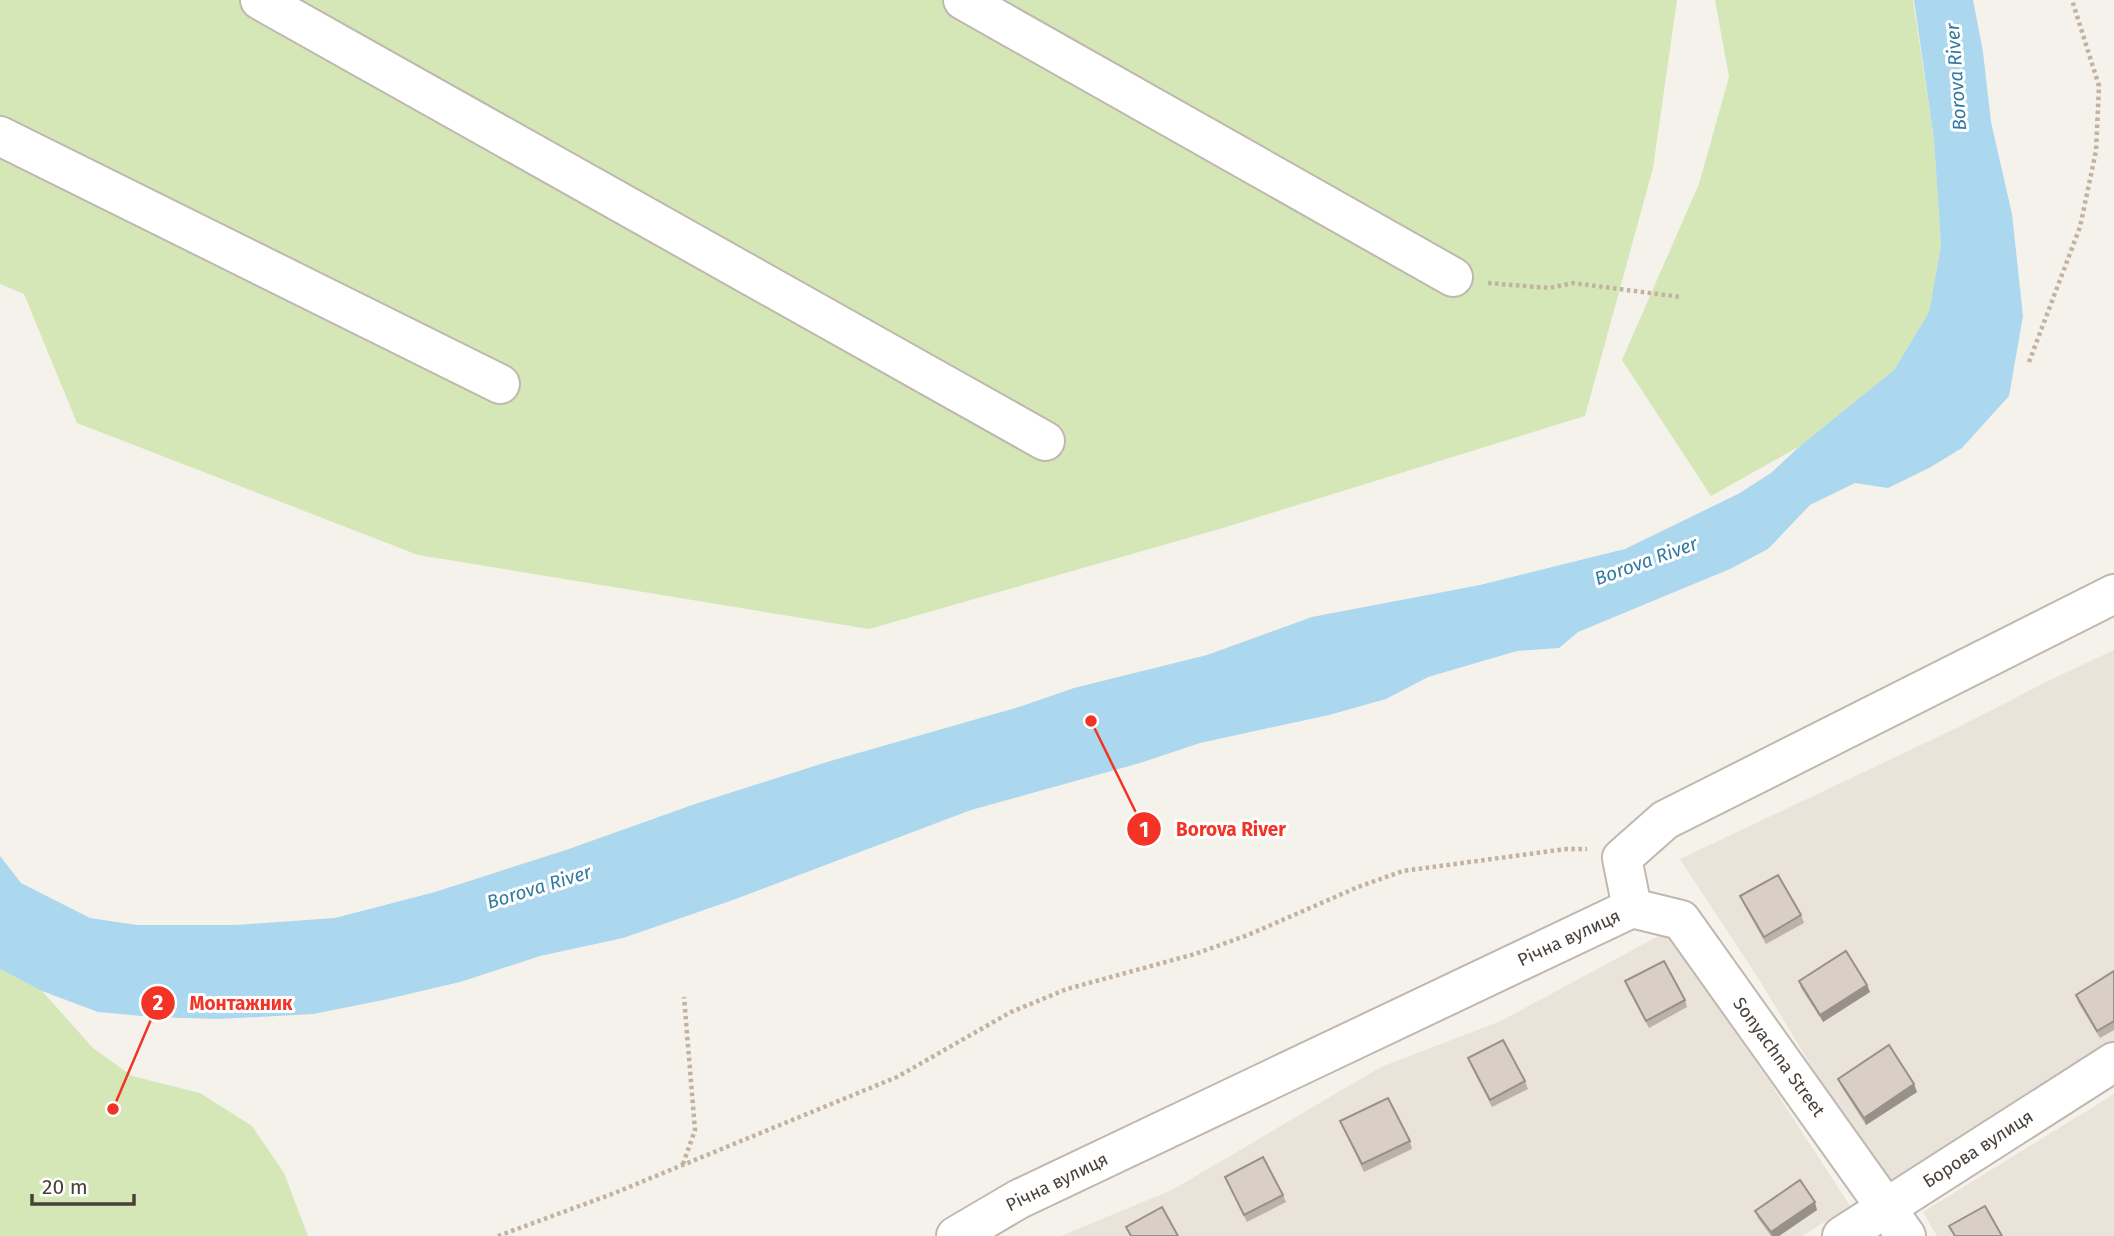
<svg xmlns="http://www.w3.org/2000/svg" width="2114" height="1236" font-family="'Fira Sans',sans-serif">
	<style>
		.residential { fill: #e9e3d9 }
		.green { fill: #d5e7b6 }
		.water { fill: #abd8ee }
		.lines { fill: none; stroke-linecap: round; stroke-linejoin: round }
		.minor-casing { stroke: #c0b8ae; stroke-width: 42 }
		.path { stroke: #c2b39f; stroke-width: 4.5; stroke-dasharray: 3.5 3.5; stroke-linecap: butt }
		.minor { stroke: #fff; stroke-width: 38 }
		.wall { fill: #bbb2a9 }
		.shaded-wall { fill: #989189 }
		.building { fill: #d9cfc4; stroke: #989189; stroke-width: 2 }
		.labels { text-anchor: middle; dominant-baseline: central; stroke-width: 6; stroke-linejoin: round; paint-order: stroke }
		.street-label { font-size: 18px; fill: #494139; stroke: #fff }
		.water-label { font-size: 19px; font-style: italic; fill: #317ba2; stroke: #fff }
		.leader { fill: none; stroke: #f23325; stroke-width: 2.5 }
		.callout-dot { fill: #f23325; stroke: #fff; stroke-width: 2.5 }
		.mark-label { font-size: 21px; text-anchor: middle; font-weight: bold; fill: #fff }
		.callout-label { font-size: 19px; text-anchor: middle; font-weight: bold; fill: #f23325; stroke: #fff; stroke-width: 6; stroke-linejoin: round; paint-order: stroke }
	</style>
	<rect width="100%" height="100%" fill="#f5f1eb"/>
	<g class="residential">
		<polygon points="2114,650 2114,1047 1891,1186 1821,1082 1760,981 1680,859 1959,727 2046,682"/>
		<polygon points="1666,932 1767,1078 1850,1206 1802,1236 1061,1236 1172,1190 1381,1067 1501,1021"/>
		<polygon points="2114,1094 2114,1236 1937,1236 1923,1212"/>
	</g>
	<g class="green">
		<polygon points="0,0 1677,0 1653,168 1585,416 1223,528 869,629 418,555 77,423 24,294 0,284"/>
		<polygon points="1715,0 1913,0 1934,140 1941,246 1929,312 1894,370 1800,446 1711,496 1622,360 1699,184 1729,77"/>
		<polygon points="0,969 42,991 93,1048 132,1076 200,1093 252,1126 284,1173 308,1236 0,1236"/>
	</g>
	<polygon class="water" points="1914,0 1973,0 1983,52 1991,122 2012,214 2023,316 2009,396 1962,448 1929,468 1888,488 1855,483 1810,505 1768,549 1730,569 1578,632 1559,648 1517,651 1428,677 1386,699 1329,715 1200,743 1140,763 971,810 733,900 623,938 540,956 460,982 383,1000 313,1014 219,1019 153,1017 98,1012 42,991 0,969 0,856 21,883 90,918 137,925 236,925 335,918 435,892 566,850 695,804 827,762 1022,706 1074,688 1207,655 1312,617 1480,585 1625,549 1738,494 1771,473 1800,446 1894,370 1929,312 1941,246 1934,140"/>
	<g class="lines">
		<defs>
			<g id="minor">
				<polyline points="260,0 1045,441"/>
				<polyline points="963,0 1453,277"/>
				<polyline points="0,136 500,384"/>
				<polyline points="1632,908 1681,920 1906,1236"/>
				<polyline points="956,1236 1019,1199 1632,908 1622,858 1665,820 2114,594"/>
				<polyline points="1842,1236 2114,1062"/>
			</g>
		</defs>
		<use href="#minor" class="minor-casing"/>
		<g class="path">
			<polyline points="1488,283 1549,288 1573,283 1681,297"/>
			<polyline points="2029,362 2080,227 2096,151 2099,86 2072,0"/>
			<polyline points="683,1164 695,1130 684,997"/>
			<polyline points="498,1236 612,1194 897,1077 1011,1012 1067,989 1195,954 1248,935 1358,887 1403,871 1566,849 1587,849"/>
		</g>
		<use href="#minor" class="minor"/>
	</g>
	<g class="wall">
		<polygon points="1740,896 1801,915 1804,923 1766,944 1743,903"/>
		<polygon points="2114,971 2114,1030 2100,1038 2078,1002 2076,995"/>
		<polygon points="1625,981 1685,1000 1687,1007 1649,1028 1628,989"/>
		<polygon points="1799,981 1867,985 1870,992 1823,1022 1801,988"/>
		<polygon points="1468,1058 1525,1081 1528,1089 1492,1107 1471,1066"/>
		<polygon points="1838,1079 1914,1084 1917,1092 1866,1125 1841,1086"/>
		<polygon points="1340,1121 1410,1141 1412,1149 1364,1172"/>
		<polygon points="1225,1177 1283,1195 1286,1202 1247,1222"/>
		<polygon points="1817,1210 1779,1236 1771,1236 1758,1218 1755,1211"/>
	</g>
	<g class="shaded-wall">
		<polygon points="1867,985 1870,992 1823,1022 1820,1015"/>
		<polygon points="1914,1084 1917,1092 1866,1125 1864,1118"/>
		<polygon points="1815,1202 1817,1210 1779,1236 1772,1236 1771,1232"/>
	</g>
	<g class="building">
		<polygon points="1778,875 1801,915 1764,937 1740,896"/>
		<polygon points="1846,951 1867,985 1820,1015 1799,981"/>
		<polygon points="1664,961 1685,1000 1646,1021 1625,981"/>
		<polygon points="2114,971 2114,1021 2097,1031 2076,995"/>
		<polygon points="1503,1040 1525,1081 1490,1100 1468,1058"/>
		<polygon points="1889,1045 1914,1084 1864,1118 1838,1079"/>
		<polygon points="1388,1098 1410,1141 1362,1164 1340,1121"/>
		<polygon points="1263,1157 1283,1195 1244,1215 1225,1177"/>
		<polygon points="1800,1180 1815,1202 1771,1232 1755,1211"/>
		<polygon points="1985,1206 2002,1236 1955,1236 1949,1226"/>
		<polygon points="1162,1207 1178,1236 1131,1236 1126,1227"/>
	</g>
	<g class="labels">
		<g class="street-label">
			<text transform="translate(1569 938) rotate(-25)">Річна вулиця</text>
			<text transform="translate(1779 1057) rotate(54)">Sonyachna Street</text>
			<text transform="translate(1978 1149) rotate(-33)">Борова вулиця</text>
			<text transform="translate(1057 1182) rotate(-26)">Річна вулиця</text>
		</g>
		<g class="water-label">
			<text transform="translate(1956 77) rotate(-94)">Borova River</text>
			<text transform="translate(1646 561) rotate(-20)">Borova River</text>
			<text transform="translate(539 887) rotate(-17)">Borova River</text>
		</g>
	</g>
	<path class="leader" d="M1091 721L1144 829M113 1109L158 1003"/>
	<g class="callout-dot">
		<circle cx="1091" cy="721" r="7"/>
		<circle cx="113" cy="1109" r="7"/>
		<circle cx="1144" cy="829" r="18"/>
		<circle cx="158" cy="1003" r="18"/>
	</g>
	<g class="mark-label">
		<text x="1144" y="837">1</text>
		<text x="158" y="1010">2</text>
	</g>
	<g class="callout-label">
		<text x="1231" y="836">Borova River</text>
		<text x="241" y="1010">Монтажник</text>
	</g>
	<path d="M32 1194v10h102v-10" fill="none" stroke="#494139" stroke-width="3.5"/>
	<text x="42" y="1194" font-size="21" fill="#494139" stroke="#ffffff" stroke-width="5" paint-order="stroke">20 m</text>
</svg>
